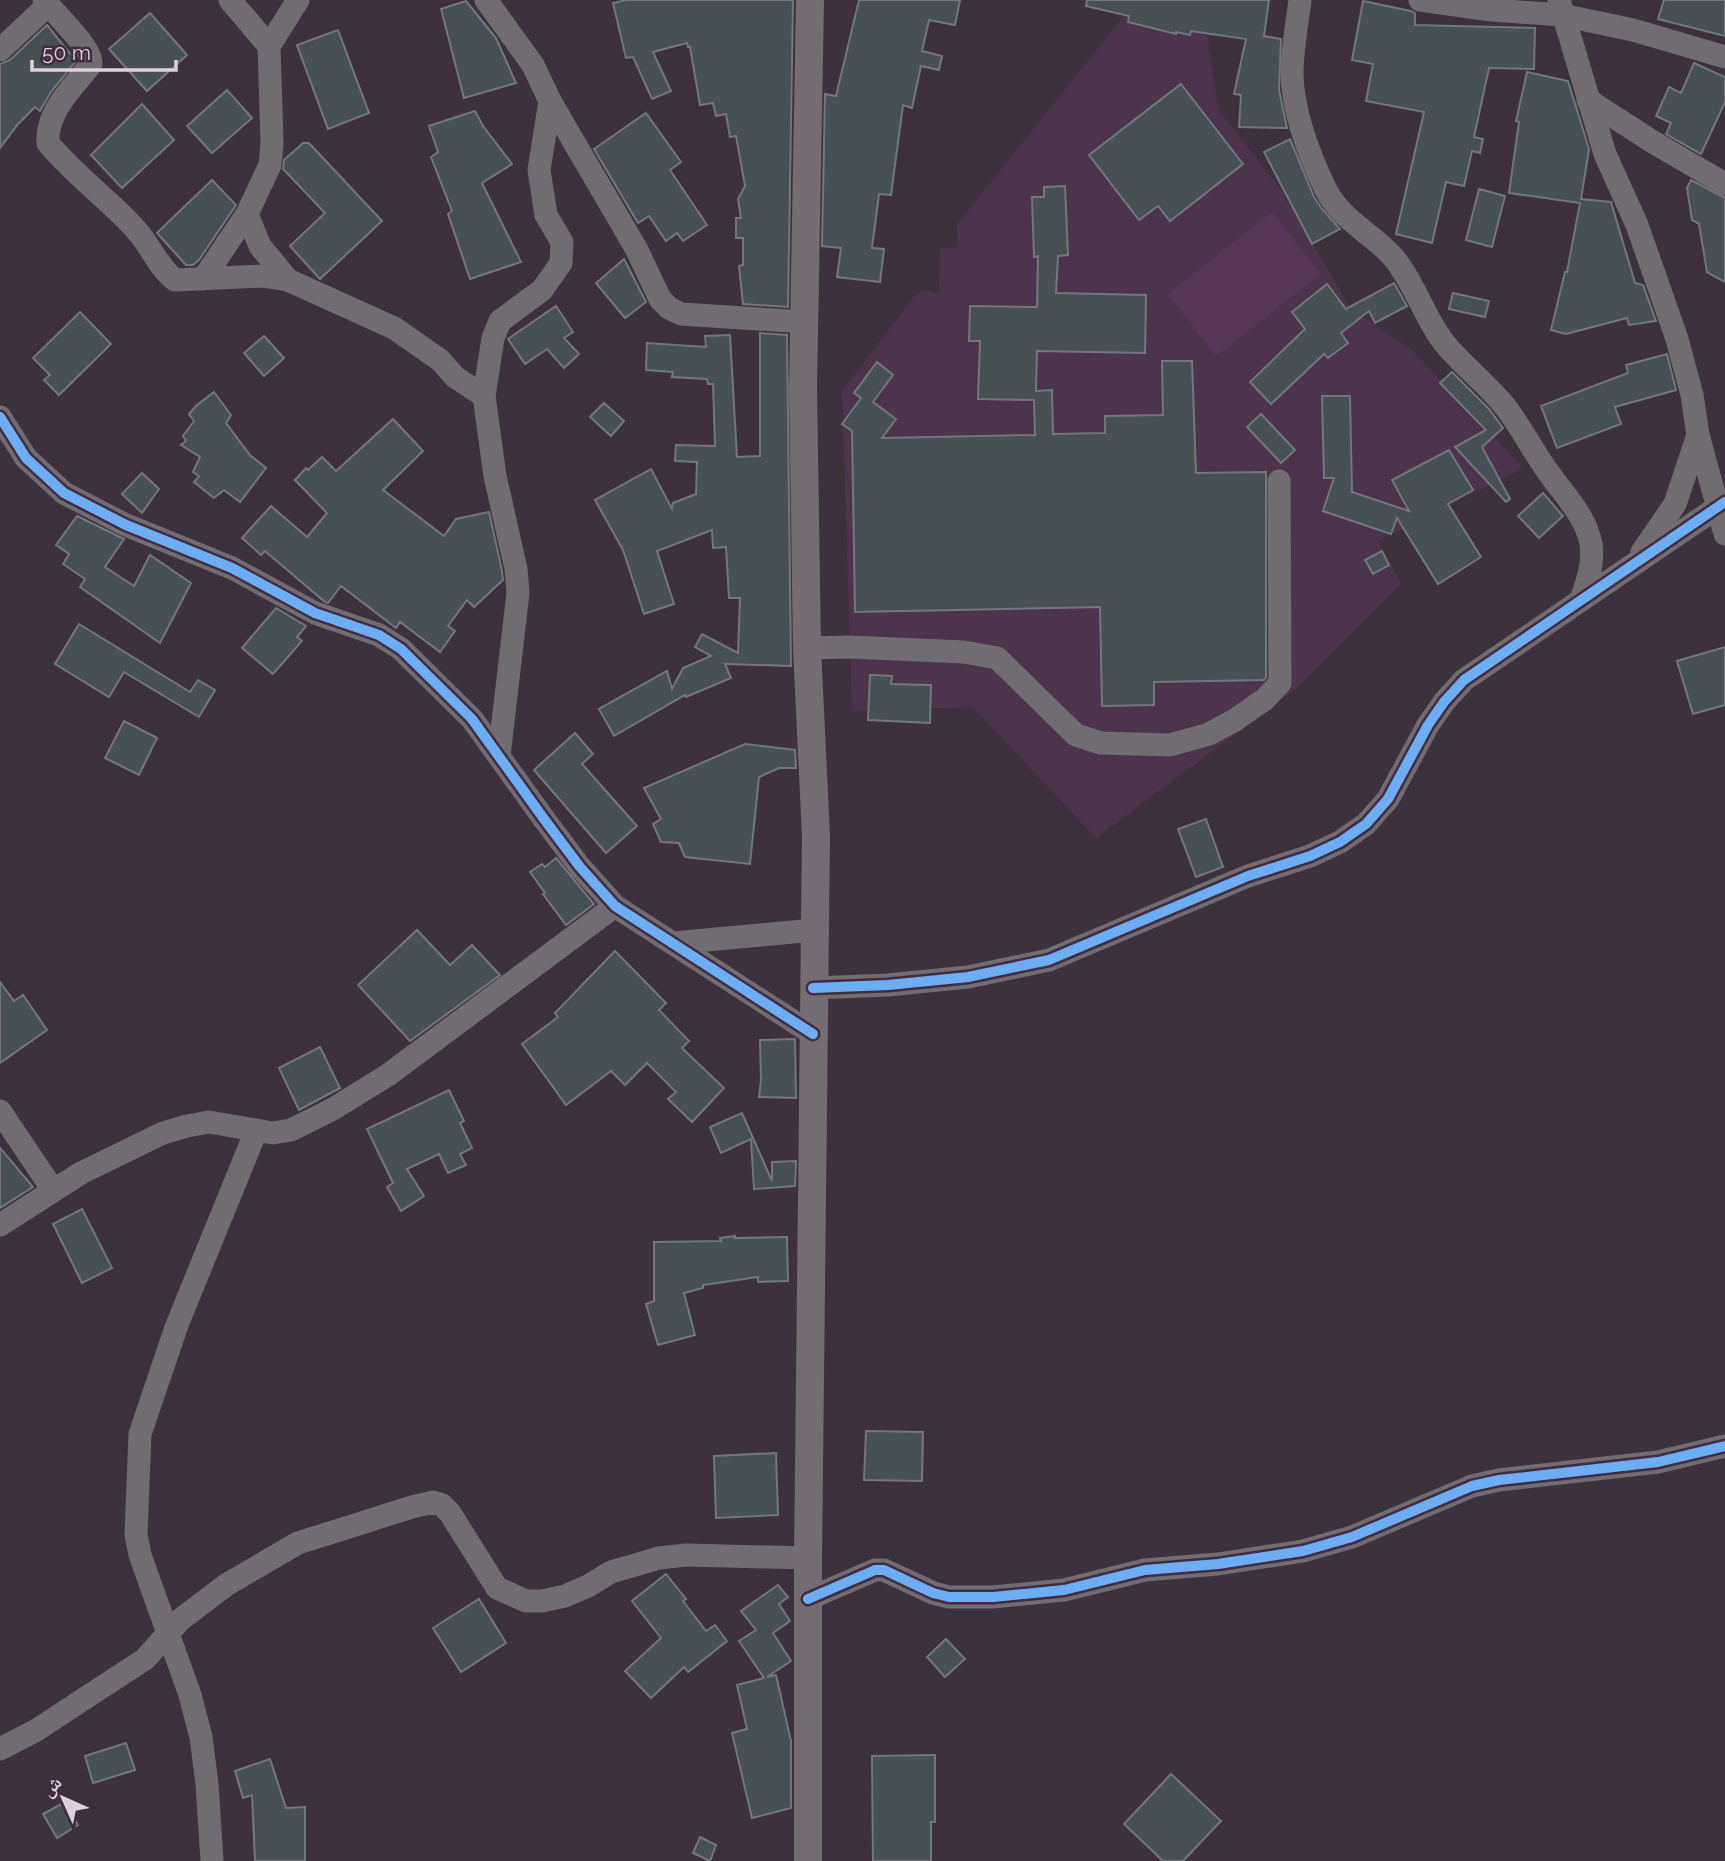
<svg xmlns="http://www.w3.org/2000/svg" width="1725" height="1861" font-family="Raleway,'Noto Naskh Arabic',sans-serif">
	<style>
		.built { fill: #4d344d }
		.green { fill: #573756 }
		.building { fill: #465055; stroke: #73767b; stroke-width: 2 }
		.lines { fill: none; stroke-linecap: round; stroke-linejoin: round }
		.minor { stroke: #716c71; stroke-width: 23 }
		.major { stroke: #746c73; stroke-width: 28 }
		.cycleway-casing { stroke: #422c42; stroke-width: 15 }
		.cycleway { stroke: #6dadf4; stroke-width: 10 }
	</style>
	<rect width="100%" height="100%" fill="#3d313d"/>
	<polygon class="built" points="1124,16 1206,25 1218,109 1281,190 1351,309 1412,350 1523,468 1378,541 1401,584 1296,689 1096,838 973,707 852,711 842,391 916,294 924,290 939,293 940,248 958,247 957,224"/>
	<polygon class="green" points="1272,212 1321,274 1216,356 1168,294"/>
	<g class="building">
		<polygon points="626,0 793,0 788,307 743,304 739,266 743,265 743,238 736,238 736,218 741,218 738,199 745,186 736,136 730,137 726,114 716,116 713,103 700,105 690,47 688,47 687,43 653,52 671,91 652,99 633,57 626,58 613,3"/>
		<polygon points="859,0 960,0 955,25 929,20 922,51 942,56 939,70 921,66 912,108 903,105 891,195 879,194 872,248 884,249 880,282 837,277 841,248 822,246 825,94 836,96"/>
		<polygon points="1087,0 1269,0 1264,36 1281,39 1279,90 1287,128 1239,127 1241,95 1234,94 1246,39 1191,31 1190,35 1176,32 1176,34 1128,22 1129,16 1086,6"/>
		<polygon points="1664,0 1725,0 1725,36 1658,19"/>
		<polygon points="466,1 496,38 516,83 464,98 441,9"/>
		<polygon points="1363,1 1411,11 1415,13 1415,25 1535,28 1534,69 1489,68 1474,137 1483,139 1480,153 1472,151 1464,186 1446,182 1432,243 1396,234 1424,112 1366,101 1373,64 1352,60"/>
		<polygon points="150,13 187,55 147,91 109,49"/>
		<polygon points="47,25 76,61 51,92 40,111 35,107 18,124 0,148 0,64 10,60"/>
		<polygon points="338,30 369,113 328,129 297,45"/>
		<polygon points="1694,63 1725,77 1725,102 1701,154 1666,134 1671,123 1656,116 1669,87 1681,93"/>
		<polygon points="1527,72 1568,81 1589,149 1581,199 1611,202 1635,283 1643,285 1656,321 1629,325 1627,318 1566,334 1551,330 1565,272 1567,272 1580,203 1509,193 1519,122 1516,121"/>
		<polygon points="1181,84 1243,164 1170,221 1158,206 1139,220 1089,155"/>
		<polygon points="227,90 252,118 212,153 187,126"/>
		<polygon points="142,104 174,140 122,188 91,155"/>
		<polygon points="475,111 483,126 512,164 482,183 521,262 470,279 448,214 452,211 431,157 438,152 429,126"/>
		<polygon points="646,113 681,162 670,170 707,225 683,241 677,233 666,241 649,216 638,223 594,149"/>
		<polygon points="1290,139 1314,197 1322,209 1340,229 1312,244 1264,152"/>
		<polygon points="303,143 309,143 382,221 320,279 290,246 325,213 283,169 284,160"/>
		<polygon points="212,180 236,205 199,260 193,265 186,265 157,233"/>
		<polygon points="1691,180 1725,198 1725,282 1707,272 1699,224 1692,220 1687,188"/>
		<polygon points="1065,186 1068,255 1058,256 1056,293 1146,295 1145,353 1037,351 1036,391 1052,390 1053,434 1105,433 1105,416 1163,415 1162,361 1192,361 1196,473 1266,472 1266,677 1264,680 1154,682 1154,705 1102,706 1100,607 855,612 852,431 842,424 861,398 854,393 877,362 893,375 873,402 896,419 882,438 1035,435 1034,400 978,399 980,341 969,341 970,306 1037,307 1038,256 1034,257 1032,197 1044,197 1044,187"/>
		<polygon points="1479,189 1505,196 1492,247 1466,240"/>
		<polygon points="624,259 646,302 625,318 596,283"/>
		<polygon points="1394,283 1407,306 1375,323 1369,311 1341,333 1348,343 1328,358 1324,354 1271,404 1250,382 1305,329 1292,312 1327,284 1346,309"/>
		<polygon points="1453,293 1489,301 1485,317 1449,309"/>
		<polygon points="556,306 573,332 564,338 579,354 564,368 547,349 525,364 508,339"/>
		<polygon points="80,312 111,344 59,395 44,380 50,375 33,358"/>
		<polygon points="760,333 787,335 791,666 725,664 731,678 686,697 685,695 614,736 599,709 667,671 672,689 683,668 711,656 695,647 702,634 738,653 740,598 729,598 726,547 713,548 712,530 657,551 674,604 644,614 623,550 595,500 651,469 672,509 673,503 696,494 697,462 675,461 676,445 715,446 713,384 708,384 707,379 672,377 673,372 646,370 647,343 706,347 705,336 730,335 737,457 760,456"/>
		<polygon points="264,336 284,358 264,376 244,353"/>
		<polygon points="1667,354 1676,390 1615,407 1621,424 1557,448 1541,406 1628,373 1626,365"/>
		<polygon points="1452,372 1489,409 1503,428 1482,447 1510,499 1506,502 1455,447 1486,430 1440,383"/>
		<polygon points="214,392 231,415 226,423 250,455 266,468 240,502 224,490 214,498 194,482 199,476 193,472 200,457 181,445 186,441 183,436 194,421 189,414 196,406"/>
		<polygon points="1322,396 1350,396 1352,492 1409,511 1392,480 1449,450 1473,490 1448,504 1481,557 1438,584 1397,518 1391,534 1323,511 1334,478 1324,478"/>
		<polygon points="604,403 624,421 611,436 590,417"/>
		<polygon points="1261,414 1295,450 1281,463 1247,427"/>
		<polygon points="393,419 423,451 383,490 444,536 456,519 489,512 502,571 503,580 474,607 467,600 448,626 455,631 440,652 400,622 396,628 341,586 328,603 325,602 265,551 261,555 242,538 271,506 307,537 327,513 295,480 306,468 308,470 322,457 336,471"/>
		<polygon points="142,473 159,489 142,513 122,494"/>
		<polygon points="1543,493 1563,516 1539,538 1518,516"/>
		<polygon points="77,516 124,539 105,567 134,586 150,555 191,583 160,643 80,587 85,579 63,564 69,554 56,545"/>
		<polygon points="1382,551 1389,565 1373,574 1365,560"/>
		<polygon points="276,608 306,626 297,637 302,641 273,674 242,648"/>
		<polygon points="79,624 190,692 198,680 215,690 199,717 124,672 109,697 55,664"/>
		<polygon points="1725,647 1725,705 1693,714 1677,661"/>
		<polygon points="870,675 892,676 891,684 931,685 930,723 868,720"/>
		<polygon points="124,721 157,738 139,775 105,758"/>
		<polygon points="575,733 593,754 582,764 637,826 606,853 534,770"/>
		<polygon points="745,744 795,750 796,768 779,768 759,777 750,864 685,857 679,843 661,842 653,824 661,819 644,788"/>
		<polygon points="1206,819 1223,867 1196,877 1178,829"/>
		<polygon points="556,858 594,904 566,925 543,894 545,893 530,872 542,864 545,867"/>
		<polygon points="417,930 450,965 472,945 500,975 410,1041 358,985"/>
		<polygon points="615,951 666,1003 659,1010 689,1041 682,1048 724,1088 692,1122 668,1099 676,1092 647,1063 625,1085 611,1071 566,1105 522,1044 558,1017 555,1013"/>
		<polygon points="0,982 14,1001 23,995 47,1030 0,1063"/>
		<polygon points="795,1039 796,1098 759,1097 761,1080 760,1040"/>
		<polygon points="320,1047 340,1088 299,1110 279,1068"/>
		<polygon points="449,1090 464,1121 460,1123 472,1148 460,1154 466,1165 448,1173 439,1154 407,1169 424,1196 401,1211 387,1187 393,1183 367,1129"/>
		<polygon points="742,1113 772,1181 772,1162 796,1161 795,1186 754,1189 751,1139 721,1153 710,1127"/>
		<polygon points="0,1148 33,1187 0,1208"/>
		<polygon points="82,1209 112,1268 82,1283 53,1224"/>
		<polygon points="735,1236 735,1238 787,1237 788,1281 758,1282 758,1277 703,1285 703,1288 684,1293 695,1335 658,1345 646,1304 654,1301 654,1242 721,1241 720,1238"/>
		<polygon points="866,1431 923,1432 922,1481 864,1480"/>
		<polygon points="776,1453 778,1515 716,1518 714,1456"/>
		<polygon points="666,1574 686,1599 683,1601 706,1631 715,1625 727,1641 688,1672 684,1667 651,1698 625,1671 661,1638 632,1601"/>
		<polygon points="778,1585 788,1597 779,1604 790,1621 773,1633 791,1661 767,1677 776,1675 791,1741 791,1808 752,1818 732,1733 747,1729 737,1685 764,1678 739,1641 756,1630 741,1611"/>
		<polygon points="479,1599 506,1643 461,1672 433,1628"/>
		<polygon points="946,1639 965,1659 945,1677 927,1657"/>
		<polygon points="126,1743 135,1770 93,1783 85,1756"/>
		<polygon points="935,1755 935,1822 931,1822 931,1861 873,1861 872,1756"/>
		<polygon points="270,1759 286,1808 305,1807 305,1861 255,1861 252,1795 243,1798 235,1771"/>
		<polygon points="1171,1774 1221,1821 1183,1861 1163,1861 1124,1824"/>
		<polygon points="65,1802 78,1825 57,1838 43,1814"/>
		<polygon points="700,1837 716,1845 710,1861 693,1853"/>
	</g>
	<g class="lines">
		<g class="minor">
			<path d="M44 0C55 14 92 47 91 64 73 88 46 111 48 143 75 176 110 200 138 232 151 247 159 268 175 280L263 276 288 280"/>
			<polyline points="230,0 269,46"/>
			<polyline points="298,0 269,46 272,143 270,165 247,214 260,246 288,280 394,328 440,360 455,377 484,396 495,476 516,569 518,593 499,756"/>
			<path d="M1300 0C1297 24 1292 50 1292 74 1293 114 1309 155 1326 190 1341 220 1373 234 1393 257 1414 282 1423 314 1442 340 1461 365 1488 384 1507 409 1523 430 1535 455 1551 476 1566 497 1586 517 1591 544 1594 564 1587 582 1581 600"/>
			<polyline points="1420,0 1491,10 1562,15 1633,30 1725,57"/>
			<polyline points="1559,0 1605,154 1637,225 1677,339 1692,395 1698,435 1675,504 1642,552"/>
			<polyline points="0,50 48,5"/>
			<polyline points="1588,100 1653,142 1725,184"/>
			<polyline points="550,101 637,250 660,299 669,308 681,314 805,322"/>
			<polyline points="203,279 247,214"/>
			<polyline points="484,396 493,338 500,321 542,290 561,263 562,242 546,215 539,170 550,101 533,65 486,0"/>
			<polyline points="0,417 26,458 64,493 126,525 232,568 315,613 379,635 401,649 472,719 544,819 580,867 615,906 813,1034"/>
			<polyline points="1698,435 1725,534"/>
			<polyline points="807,648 850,647 964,652 997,658 1076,735 1101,743 1170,745 1209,734 1235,720 1265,699 1280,683 1279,481"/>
			<polyline points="674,943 814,930"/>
			<polyline points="813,988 888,985 968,977 1049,960 1248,876 1310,856 1340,842 1366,824 1388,799 1428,725 1444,702 1464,680 1725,502"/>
			<polyline points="0,1111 53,1190"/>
			<polyline points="0,1225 81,1173 163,1133 187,1126 209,1122 273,1133 291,1130 333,1109 388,1075 615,906"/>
			<polyline points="808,1599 875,1570 884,1570 933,1593 949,1597 993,1597 1064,1590 1145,1570 1218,1564 1303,1551 1352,1537 1472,1486 1499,1480 1658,1462 1725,1446"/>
			<polyline points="0,1749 35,1731 145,1659 180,1620 226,1585 298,1543 412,1507 433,1502 442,1505 450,1513 497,1588 526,1601 542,1601 565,1596 588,1586 611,1572 659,1558 686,1555 808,1558"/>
			<polyline points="212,1861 207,1784 201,1737 190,1695 140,1555 136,1534 140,1434 177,1325 256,1131"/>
		</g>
		<polyline class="major" points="808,1861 808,1558 816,836 807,648 803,387 810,0"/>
		<defs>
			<g id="cycleway">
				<polyline points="0,417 26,458 64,493 126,525 232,568 315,613 379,635 401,649 472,719 544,819 580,867 615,906 813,1034"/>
				<polyline points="813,988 888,985 968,977 1049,960 1248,876 1310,856 1340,842 1366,824 1388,799 1428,725 1444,702 1464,680 1725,502"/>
				<polyline points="808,1599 875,1570 884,1570 933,1593 949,1597 993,1597 1064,1590 1145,1570 1218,1564 1303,1551 1352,1537 1472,1486 1499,1480 1658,1462 1725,1446"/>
			</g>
		</defs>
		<use href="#cycleway" class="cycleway-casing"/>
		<use href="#cycleway" class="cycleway"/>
	</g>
	<g transform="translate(63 1798) rotate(315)" stroke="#422c42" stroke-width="5" paint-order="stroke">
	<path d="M0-5L12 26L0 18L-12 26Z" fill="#ded0dd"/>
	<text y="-10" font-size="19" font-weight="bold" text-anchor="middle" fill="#ded0dd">ش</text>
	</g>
	<path d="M32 60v10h144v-10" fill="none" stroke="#ded0dd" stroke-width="3.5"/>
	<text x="42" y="60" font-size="21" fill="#ded0dd" stroke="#422c42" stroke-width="5" paint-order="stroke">50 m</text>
</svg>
